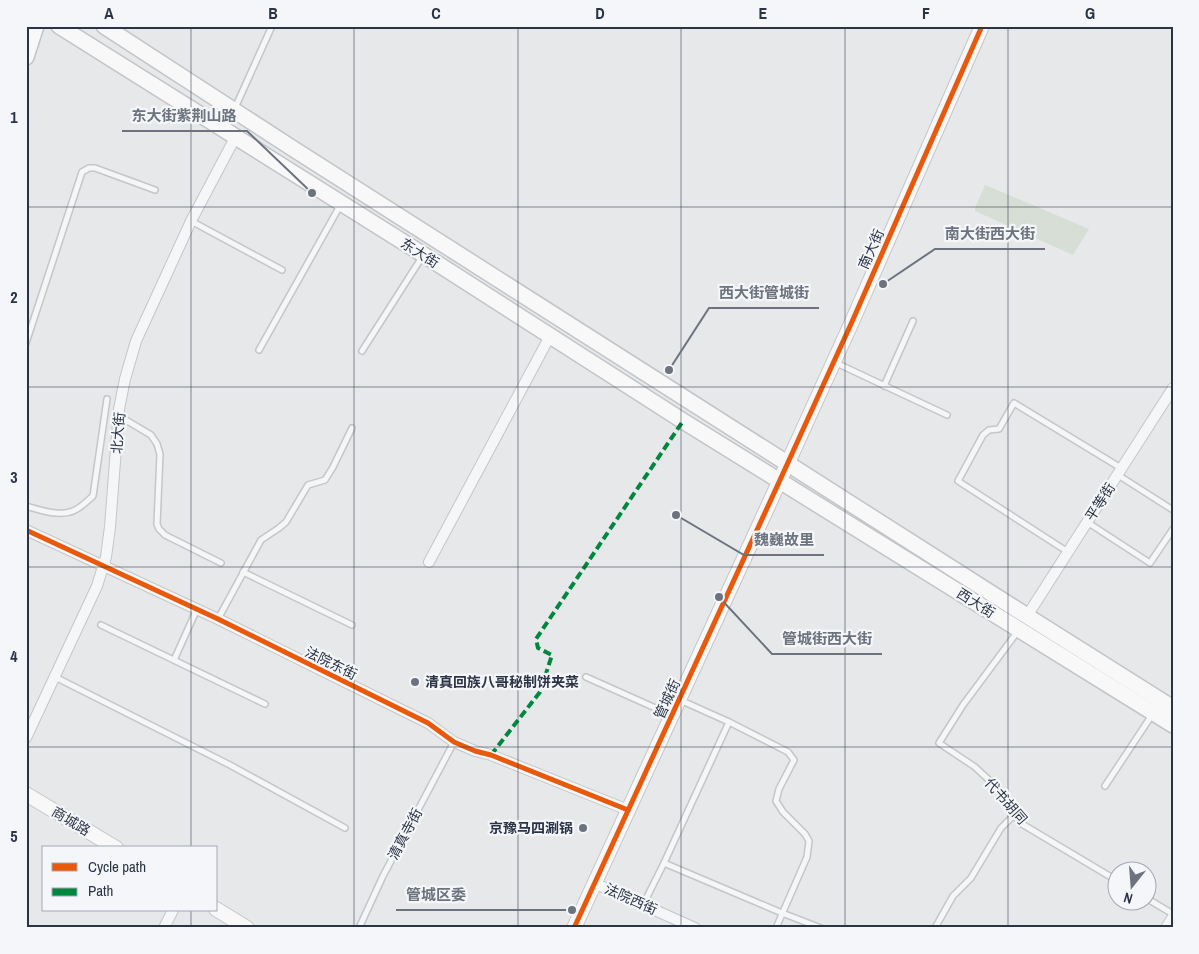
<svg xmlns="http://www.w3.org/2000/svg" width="1199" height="954" font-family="'Archivo Narrow','Noto Sans SC',sans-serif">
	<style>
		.green { fill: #d6ded6 }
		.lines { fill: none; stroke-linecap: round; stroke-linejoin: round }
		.lane-casing { stroke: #c4c6c8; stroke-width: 8 }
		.street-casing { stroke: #c4c6c8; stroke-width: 12 }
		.secondary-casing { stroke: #c4c6c8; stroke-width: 16 }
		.primary-casing { stroke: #c2c5c8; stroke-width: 18 }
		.lane { stroke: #f5f6f7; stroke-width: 5 }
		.street { stroke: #f5f6f7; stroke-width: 10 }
		.secondary { stroke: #f8f8f8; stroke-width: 14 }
		.primary { stroke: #f8f8f8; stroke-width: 15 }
		.quiet { stroke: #00873e; stroke-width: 4; stroke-dasharray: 8 4; stroke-linecap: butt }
		.cycleway-casing { stroke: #f4f6f9; stroke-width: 8 }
		.cycleway { stroke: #e8590c; stroke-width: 5 }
		.grid { fill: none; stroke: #2b3445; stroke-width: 1; stroke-opacity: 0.55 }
		.poi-dot { fill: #6c737f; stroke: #f4f6f9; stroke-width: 2 }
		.labels { text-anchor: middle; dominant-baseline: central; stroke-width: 4.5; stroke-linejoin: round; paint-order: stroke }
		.street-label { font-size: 14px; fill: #2b3445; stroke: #f4f6f9 }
		.poi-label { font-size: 14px; font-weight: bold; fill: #2b3445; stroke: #f4f6f9; text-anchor: start }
		.leader { fill: none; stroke: #6c737f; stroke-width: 2 }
		.callout-dot { fill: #6c737f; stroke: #f4f6f9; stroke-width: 2 }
		.callout-label { font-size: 15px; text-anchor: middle; font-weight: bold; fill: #6c737f; stroke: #f4f6f9; stroke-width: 4.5; stroke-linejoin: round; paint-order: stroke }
		.neatline { fill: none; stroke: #2b3445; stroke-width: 2 }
		.grid-label { font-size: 16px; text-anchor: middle; font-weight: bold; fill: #2b3445 }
	</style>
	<rect width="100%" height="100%" fill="#e6e8ea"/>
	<polygon class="green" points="985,185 1089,229 1073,255 975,211 975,208"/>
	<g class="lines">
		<defs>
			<g id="lane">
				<polyline points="235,108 272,26"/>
				<polyline points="191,221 282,270"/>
				<polyline points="26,343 82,172 89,168 95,168 155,190"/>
				<polyline points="259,350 341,204"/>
				<polyline points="362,351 422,257"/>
				<polyline points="834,362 947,415"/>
				<polyline points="884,386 913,321"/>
				<polyline points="119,416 151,435 157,444 160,454 157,524 159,529 165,535 221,563"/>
				<polyline points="1118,475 1173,510"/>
				<path d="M26 506C40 510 56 516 70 512 79 510 86 502 93 496L107 399"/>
				<polyline points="1087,522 1150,563 1173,529"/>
				<polyline points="1068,552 958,481 983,435 989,430 999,429 1014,403 1121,468"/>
				<polyline points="243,572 352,625"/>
				<polyline points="218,619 261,540 279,528 286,522 308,485 325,480 333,467 352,428"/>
				<polyline points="101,625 265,704"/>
				<polyline points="1018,631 963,705 939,743 975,767 990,781 1002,794 1014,815 1022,824 1116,880"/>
				<polyline points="174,660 197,609"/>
				<polyline points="55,677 230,765 345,828"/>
				<polyline points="586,677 671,715"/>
				<polyline points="680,700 729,722 788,752 794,760 779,789 776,801 783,812 805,834 809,841 807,857 776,928"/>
				<polyline points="1105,786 1152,715"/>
				<polyline points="664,863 782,913 821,928"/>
				<polyline points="1146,898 1173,914"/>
				<polyline points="643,905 664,863 729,722"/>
				<polyline points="359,928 383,876 454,742"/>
				<polyline points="935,928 953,896 971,878 1001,828 1014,815"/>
			</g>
			<g id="street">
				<polyline points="26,530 218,619 428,723 454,742 475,751 491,755 628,810"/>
				<polyline points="429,562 550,336"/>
				<polyline points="1027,616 1173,388"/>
				<polyline points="26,738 97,586 106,557 110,527 119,409 125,379 136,341 191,221 236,136"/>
				<polyline points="594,883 695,928"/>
				<polyline points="164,928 173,910"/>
				<polyline points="1166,928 1173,917"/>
			</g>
			<g id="secondary">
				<polyline points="26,794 116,848"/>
				<polyline points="216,909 247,928"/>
				<polyline points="574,928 780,480 851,324 982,26"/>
			</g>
			<g id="primary">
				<polyline points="59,26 424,255 683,421 1173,725"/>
				<polyline points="104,26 292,148 1027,616 1173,708"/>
				<polyline points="26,57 36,26"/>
			</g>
		</defs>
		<use href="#lane" class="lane-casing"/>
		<use href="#street" class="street-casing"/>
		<use href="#secondary" class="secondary-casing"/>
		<use href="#primary" class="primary-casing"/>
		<use href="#lane" class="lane"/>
		<use href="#street" class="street"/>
		<use href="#secondary" class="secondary"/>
		<use href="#primary" class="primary"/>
		<polyline class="quiet" points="491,755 540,692 552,655 538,648 536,639 683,421"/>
		<defs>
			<g id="cycleway">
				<polyline points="26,530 218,619 428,723 454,742 475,751 491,755 628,810"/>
				<polyline points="574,928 780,480 851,324 982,26"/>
			</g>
		</defs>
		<use href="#cycleway" class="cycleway-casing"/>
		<use href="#cycleway" class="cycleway"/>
	</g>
	<path class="grid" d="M191 26V848M354 26V928M518 26V928M681 26V928M845 26V928M1008 26V928M26 207H1173M26 387H1173M26 567H1173M26 747H1173M191 910V928"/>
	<g class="poi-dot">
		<circle cx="415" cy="682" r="5"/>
		<circle cx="583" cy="828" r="5"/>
	</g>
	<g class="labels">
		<g class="street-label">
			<text transform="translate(871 249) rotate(-66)">南大街</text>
			<text transform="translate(420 253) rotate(32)">东大街</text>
			<text transform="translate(118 433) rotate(-85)">北大街</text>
			<text transform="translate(1100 502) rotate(-57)">平等街</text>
			<text transform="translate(976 603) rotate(32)">西大街</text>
			<text transform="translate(331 663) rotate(26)">法院东街</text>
			<text transform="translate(667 699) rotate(-65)">管城街</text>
			<text transform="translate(1006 801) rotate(49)">代书胡同</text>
			<text transform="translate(71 821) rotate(31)">商城路</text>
			<text transform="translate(405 834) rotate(-62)">清真寺街</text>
			<text transform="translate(631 899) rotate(24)">法院西街</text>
		</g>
		<g class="poi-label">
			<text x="425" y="682">清真回族八哥秘制饼夹菜</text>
			<text x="573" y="828" text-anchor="end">京豫马四涮锅</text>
		</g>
	</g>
	<path class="leader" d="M312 193L247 131H122M883 284L935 249H1045M669 370L709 308H819M676 515L744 555H824M719 597L772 654H882M572 910L476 910H396"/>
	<g class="callout-dot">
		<circle cx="312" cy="193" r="5"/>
		<circle cx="883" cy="284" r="5"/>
		<circle cx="669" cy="370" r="5"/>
		<circle cx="676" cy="515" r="5"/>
		<circle cx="719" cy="597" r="5"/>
		<circle cx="572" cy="910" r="5"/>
	</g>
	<g class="callout-label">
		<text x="184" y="121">东大街紫荆山路</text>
		<text x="990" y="239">南大街西大街</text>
		<text x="764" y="298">西大街管城街</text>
		<text x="784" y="545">魏巍故里</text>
		<text x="827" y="644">管城街西大街</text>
		<text x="436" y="900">管城区委</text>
	</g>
	<rect width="1199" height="954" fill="none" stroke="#f4f6f9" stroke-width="55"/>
	<rect x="42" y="846" width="175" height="65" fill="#f4f6f9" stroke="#a4a8b1"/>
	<rect x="52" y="863" width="25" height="8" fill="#e8590c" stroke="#a4a8b1"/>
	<text x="88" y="872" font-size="15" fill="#2b3445">Cycle path</text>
	<rect x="52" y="888" width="25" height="8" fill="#00873e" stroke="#a4a8b1"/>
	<text x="88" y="896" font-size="15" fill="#2b3445">Path</text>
	<g transform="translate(1132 886) rotate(197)"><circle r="24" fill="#f4f6f9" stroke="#a4a8b1"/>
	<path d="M0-4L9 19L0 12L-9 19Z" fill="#6c737f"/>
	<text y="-8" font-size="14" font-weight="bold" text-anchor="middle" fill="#2b3445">N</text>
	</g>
	<rect x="28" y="28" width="1144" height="898" class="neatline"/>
	<g class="grid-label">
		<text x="109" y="19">A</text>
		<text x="273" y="19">B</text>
		<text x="436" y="19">C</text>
		<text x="600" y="19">D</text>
		<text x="763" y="19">E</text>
		<text x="926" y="19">F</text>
		<text x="1090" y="19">G</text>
		<text x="14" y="123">1</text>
		<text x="14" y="303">2</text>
		<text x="14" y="483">3</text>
		<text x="14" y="662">4</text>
		<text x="14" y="842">5</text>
	</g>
</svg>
